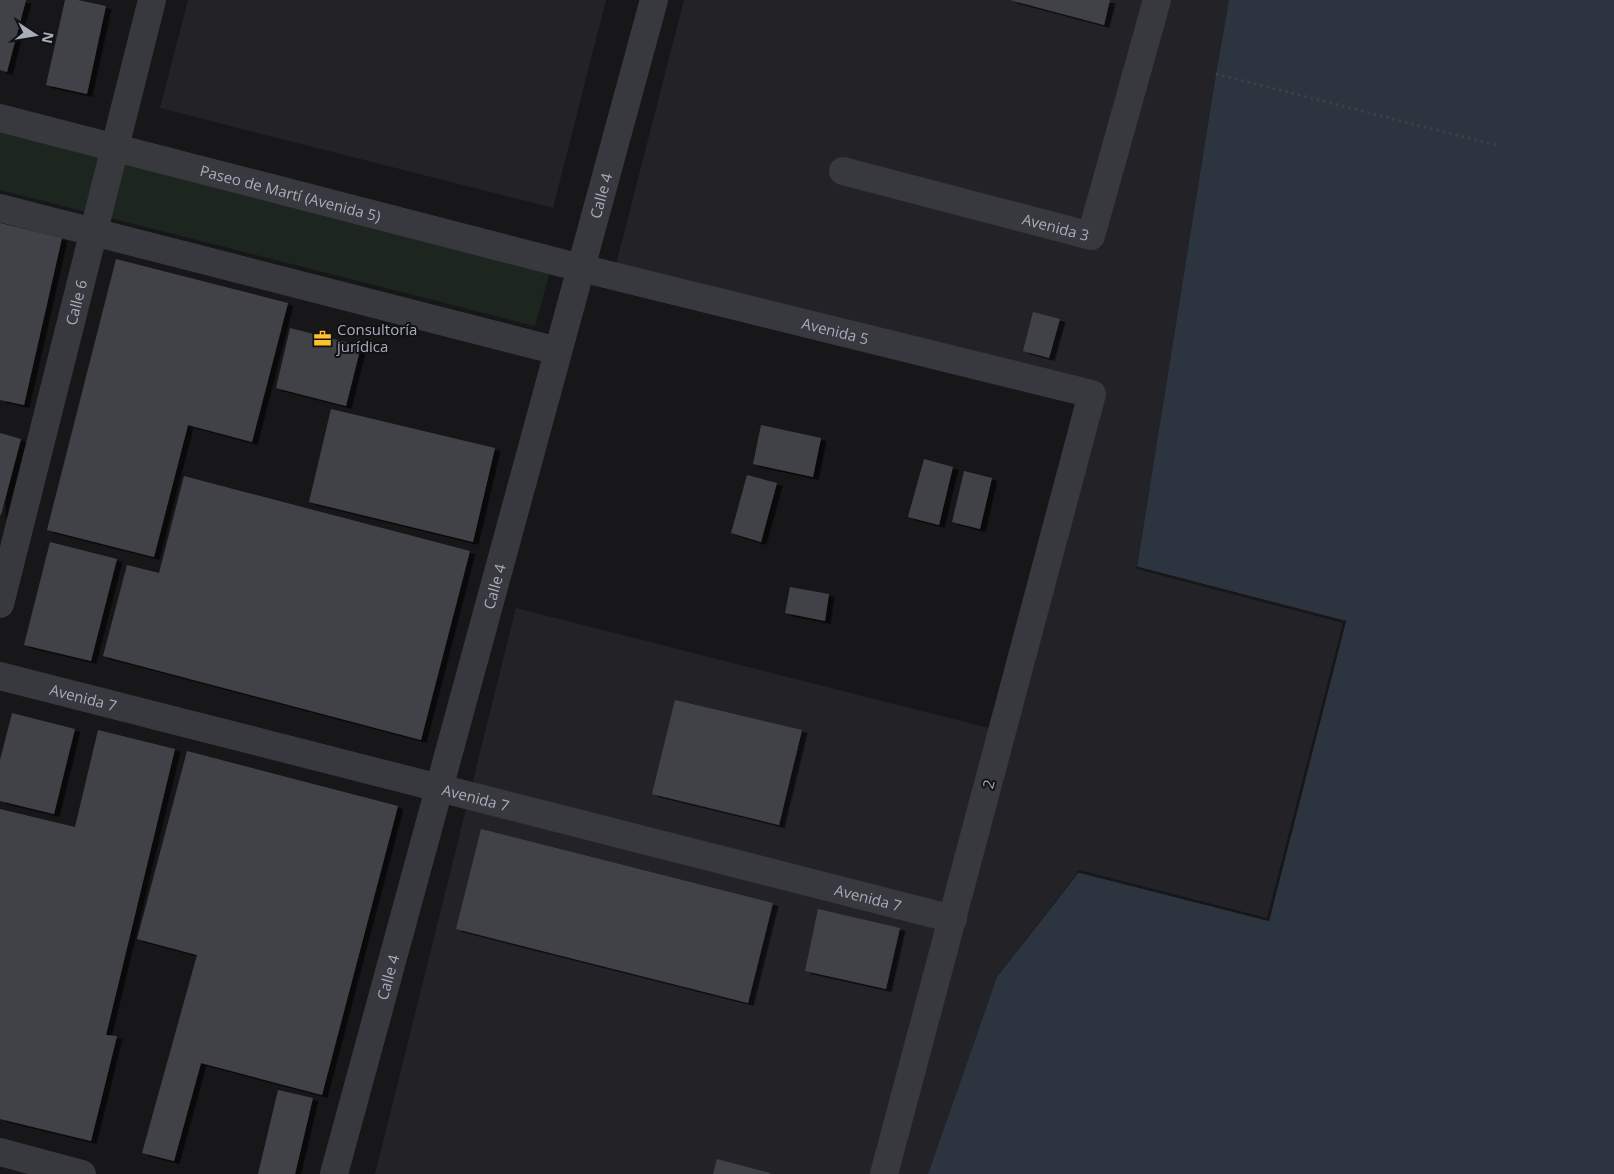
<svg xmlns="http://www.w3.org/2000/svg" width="1614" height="1174" font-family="'Open Sans',sans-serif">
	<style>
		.built { fill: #232327 }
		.green { fill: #1c251e }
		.water { fill: #2c353f }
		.pier { fill: #17171a }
		.building { fill: #414247; filter: url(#shadow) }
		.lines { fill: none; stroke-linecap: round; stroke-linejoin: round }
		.path { stroke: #3e4046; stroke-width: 3; stroke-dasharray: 2.5 4; stroke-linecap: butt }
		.minor { stroke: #38383f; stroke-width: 28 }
		.labels { text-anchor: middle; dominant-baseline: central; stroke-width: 4; stroke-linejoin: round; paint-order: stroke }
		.street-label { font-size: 15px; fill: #a8adbb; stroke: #121215 }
		.poi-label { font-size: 15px; fill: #a8adbb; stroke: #121215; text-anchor: start }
	</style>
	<defs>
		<filter id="shadow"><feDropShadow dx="5.5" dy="3" stdDeviation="0" flood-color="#0009"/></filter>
	</defs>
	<rect width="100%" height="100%" fill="#17171a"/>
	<g class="built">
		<polygon points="188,0 606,0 553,208 160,108"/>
		<polygon points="684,0 1229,0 1216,74 1137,567 1346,621 1269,921 1078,872 997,977 928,1174 375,1174 516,608 1005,732 1104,395 615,268"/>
	</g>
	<polygon class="green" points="0,132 550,271 535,326 0,190"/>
	<polygon class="water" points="1229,0 1614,0 1614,1174 928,1174 997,977 1079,872 1269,921 1346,621 1137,567 1216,74"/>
	<polygon class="pier" points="1135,566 1346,621 1269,921 1076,872 1079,870 1267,918 1343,623 1137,569"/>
	<g class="building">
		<polygon points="0,0 26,0 7,72 0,70"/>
		<polygon points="65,0 78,0 106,6 87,94 46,85"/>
		<polygon points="1010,0 1110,0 1104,25"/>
		<polygon points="0,223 62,238 24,405 0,400"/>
		<polygon points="116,259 288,303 252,442 188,425 154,557 47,530"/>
		<polygon points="1033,312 1060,319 1049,358 1023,351"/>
		<polygon points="290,328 361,346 346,406 276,388"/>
		<polygon points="331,409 495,448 473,542 309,502"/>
		<polygon points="761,425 821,438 813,477 753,464"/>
		<polygon points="0,433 21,439 1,515 0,515"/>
		<polygon points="924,459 953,467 939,525 908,517"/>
		<polygon points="964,471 992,478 980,529 952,522"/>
		<polygon points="747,475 777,483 761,542 731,533"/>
		<polygon points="184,476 470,551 421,740 103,656 127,565 159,573"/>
		<polygon points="50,542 117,559 91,661 24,645"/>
		<polygon points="790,587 829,594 825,621 785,613"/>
		<polygon points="675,700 802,730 779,825 652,794"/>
		<polygon points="12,713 75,729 54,814 0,801 0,760"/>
		<polygon points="98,730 175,749 106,1035 117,1036 91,1141 0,1119 0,809 75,827"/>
		<polygon points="187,751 398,806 322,1095 201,1063 174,1161 142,1153 197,955 137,939"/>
		<polygon points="481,829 773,903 748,1003 456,929"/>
		<polygon points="818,909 900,928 886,989 805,971"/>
		<polygon points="278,1090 313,1098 295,1174 258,1174"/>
		<polygon points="717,1159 770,1173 770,1174 713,1174"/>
	</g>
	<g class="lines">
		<polyline class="path" points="1216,74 1496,145"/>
		<g class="minor">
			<path id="s1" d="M0 118 581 268 1092 394 884 1174"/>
			<path id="s2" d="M843 171 1091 236 1157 0"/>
			<polyline points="0,208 558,351"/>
			<path id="s3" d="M0 604 152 0"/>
			<path id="s4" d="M0 676 953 919"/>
			<polyline points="0,1152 82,1174"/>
			<path id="s5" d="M334 1174 654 0"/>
		</g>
	</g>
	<defs>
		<symbol id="office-bare" viewBox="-9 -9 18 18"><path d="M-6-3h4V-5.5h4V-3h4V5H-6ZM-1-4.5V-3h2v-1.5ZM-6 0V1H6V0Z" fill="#ffc32a" stroke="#121215" stroke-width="2.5" paint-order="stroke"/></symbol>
	</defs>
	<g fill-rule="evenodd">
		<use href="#office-bare" x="310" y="326" width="25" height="25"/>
	</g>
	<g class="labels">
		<g class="street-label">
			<text stroke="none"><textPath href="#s1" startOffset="300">Paseo de Martí (Avenida 5)</textPath></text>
			<text stroke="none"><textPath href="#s5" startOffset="1014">Calle 4</textPath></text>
			<text stroke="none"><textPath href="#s2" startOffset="220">Avenida 3</textPath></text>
			<text stroke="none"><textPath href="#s3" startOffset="311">Calle 6</textPath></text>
			<text stroke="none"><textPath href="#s1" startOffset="862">Avenida 5</textPath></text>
			<text stroke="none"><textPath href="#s5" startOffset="609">Calle 4</textPath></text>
			<text stroke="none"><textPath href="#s4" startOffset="86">Avenida 7</textPath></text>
			<text transform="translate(988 784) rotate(-75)">2</text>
			<text stroke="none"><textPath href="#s4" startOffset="491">Avenida 7</textPath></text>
			<text stroke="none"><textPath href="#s4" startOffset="896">Avenida 7</textPath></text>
			<text stroke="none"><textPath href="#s5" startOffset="204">Calle 4</textPath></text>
		</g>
		<g class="poi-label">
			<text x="337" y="329">Consultoría<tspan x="337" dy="17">jurídica</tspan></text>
		</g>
	</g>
	<g transform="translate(35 35) rotate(102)" stroke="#121215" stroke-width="4" paint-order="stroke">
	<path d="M0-4L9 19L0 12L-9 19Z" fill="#a8adbb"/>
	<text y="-8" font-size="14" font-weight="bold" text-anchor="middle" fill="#a8adbb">N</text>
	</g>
</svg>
